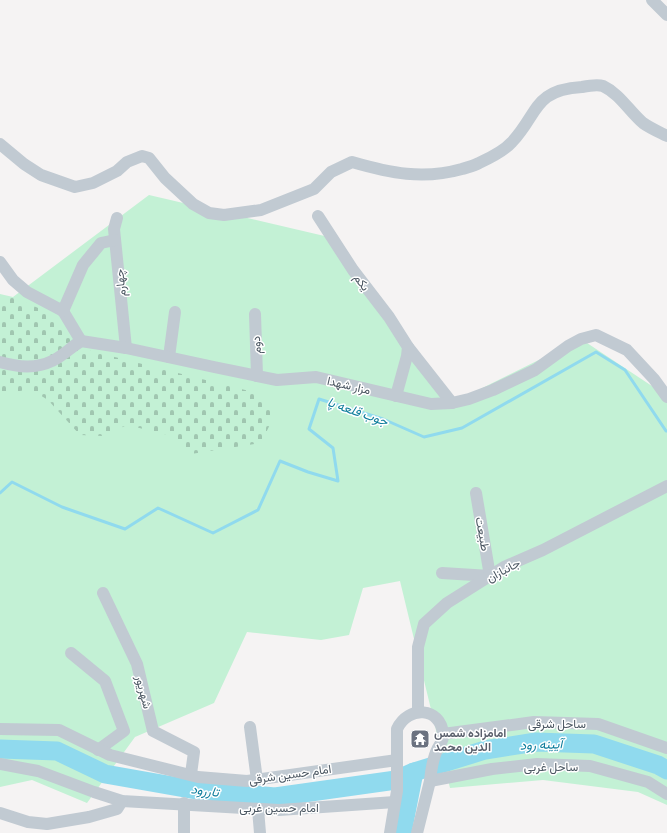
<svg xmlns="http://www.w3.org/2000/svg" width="667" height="833" font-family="'Titillium Web',Vazirmatn,sans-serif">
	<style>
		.green { fill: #c3f1d5 }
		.cemetery { fill: url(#cemetery-stones) }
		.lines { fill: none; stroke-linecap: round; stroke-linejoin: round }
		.stream { stroke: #90daee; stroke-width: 3 }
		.river { stroke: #90daee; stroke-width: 19 }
		.minor { stroke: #c1cad2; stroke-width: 12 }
		.labels { text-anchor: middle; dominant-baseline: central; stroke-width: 3; stroke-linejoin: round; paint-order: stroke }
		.street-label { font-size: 12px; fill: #4a5661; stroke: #fff }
		.worship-label { font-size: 12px; font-weight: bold; fill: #5b616d; stroke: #fff; text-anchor: start }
		.water-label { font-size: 13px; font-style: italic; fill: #0c7c9b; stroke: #fff }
	</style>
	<defs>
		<pattern id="cemetery-stones" width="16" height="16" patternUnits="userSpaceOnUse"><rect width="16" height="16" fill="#c3f1d5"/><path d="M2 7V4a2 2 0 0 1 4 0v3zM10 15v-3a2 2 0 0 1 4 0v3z" fill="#a0c6b0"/></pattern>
	</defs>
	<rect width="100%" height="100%" fill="#f5f3f3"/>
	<polygon class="green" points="149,195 333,238 452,403 581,339 667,396 667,805 638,792 543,780 450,788 400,581 363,588 349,635 321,640 247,632 214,703 135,737 87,803 32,780 0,787 0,294 13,297"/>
	<polygon class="cemetery" points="12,297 43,310 83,349 257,393 277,410 261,443 191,454 168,435 127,425 103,436 80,435 48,400 30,389 0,395 0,372 2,356 0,355 0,302"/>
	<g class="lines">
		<polyline class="stream" points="0,493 12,482 62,507 125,529 158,508 213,533 258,510 280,461 308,472 338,481 333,448 309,429 319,399 383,419 424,437 462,428 596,352 625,370 666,431 667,431"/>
		<g class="river">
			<polyline points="0,749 57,751 105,774 196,790 275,797 396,780 414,772 485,750 536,742 594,744 658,765 667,770"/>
			<polyline points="402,833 414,772"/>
		</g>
		<g class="minor">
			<polyline points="652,0 667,15"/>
			<path d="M0 144 24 164 41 175 75 187 93 183 117 171 127 162 142 156 149 158 165 178 193 204 209 213 224 215 261 210 314 189 331 172 352 162C390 173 423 180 462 169 468 167 474 166 479 163 490 158 504 151 512 142 539 113 533 90 582 87 587 86 597 84 603 86 620 94 629 111 643 123 650 128 659 132 667 136"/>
			<polyline points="318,216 353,270 389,317 408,347 407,356 396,396"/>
			<polyline points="117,218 114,229 126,348"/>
			<polyline points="0,262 13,280 27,292 63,311 81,341"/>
			<polyline points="63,311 83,265 101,243 115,240"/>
			<polyline points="255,314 257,376"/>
			<polyline points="408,347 452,403"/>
			<polyline points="169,357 175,312"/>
			<path d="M0 362C17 367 36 369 52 361 63 356 71 347 81 341L126 348 214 367 277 380 316 377 431 404 452 403 469 399 493 390 535 370 568 346 581 339 596 335 627 350 654 379 667 397"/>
			<polyline points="442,573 490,576 476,493"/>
			<polyline points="103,593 137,664 153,731 194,752 191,774"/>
			<polyline points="71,653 105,681 124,731 98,750"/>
			<polyline points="418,712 418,647 424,624 447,603 504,567 543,550 667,486"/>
			<polyline points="250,727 257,780"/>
			<polyline points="0,729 59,730 110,755 198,777 247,781 397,760"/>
			<polyline points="443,734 534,722 598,724 667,748"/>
			<polyline points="0,764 38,771 94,792 122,801 279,810 395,802"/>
			<polyline points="430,781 492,769 537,764 590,766 648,782 667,794"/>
			<polyline points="258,809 260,833"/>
			<polyline points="0,813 28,822 47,824 89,817 117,809 122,801"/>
			<polyline points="184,833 184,803"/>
			<path d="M390 833 397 791V729C408 705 441 707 443 734 444 740 441 742 438 748 433 757 431 771 430 781L417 833"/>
		</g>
	</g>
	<defs>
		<symbol id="temple-square" viewBox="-11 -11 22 22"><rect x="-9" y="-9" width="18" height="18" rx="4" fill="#6b7280" stroke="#fff"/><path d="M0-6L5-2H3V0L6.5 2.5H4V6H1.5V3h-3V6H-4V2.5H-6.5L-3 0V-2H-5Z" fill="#fff"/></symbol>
	</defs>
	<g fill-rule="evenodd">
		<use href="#temple-square" x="409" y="728" width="22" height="22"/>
	</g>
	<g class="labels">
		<g class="street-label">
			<text transform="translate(362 282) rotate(53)">یکم</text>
			<text transform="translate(120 283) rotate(-96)">چهارم</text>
			<text transform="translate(256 345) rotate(-93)">دوم</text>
			<text transform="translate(349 385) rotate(13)">مزار شهدا</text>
			<text transform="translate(483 534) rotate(80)">طبیعت</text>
			<text transform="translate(503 570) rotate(-28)">جانبازان</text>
			<text transform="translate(144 692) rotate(76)">شهریور</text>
			<text x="557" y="723">ساحل شرقی</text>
			<text x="551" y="766">ساحل غربی</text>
			<text transform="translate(290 774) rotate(-8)">امام حسین شرقی</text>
			<text x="279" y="807">امام حسین غربی</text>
		</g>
		<g class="worship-label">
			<text x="434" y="732">امامزاده شمس<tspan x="434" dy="14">الدین محمد</tspan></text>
		</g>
		<g class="water-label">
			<text transform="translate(358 411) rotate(19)">جوب قلعه پا</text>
			<text transform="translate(541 744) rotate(-2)">آیینه رود</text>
			<text transform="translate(205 790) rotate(7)">تاررود</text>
		</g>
	</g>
</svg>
